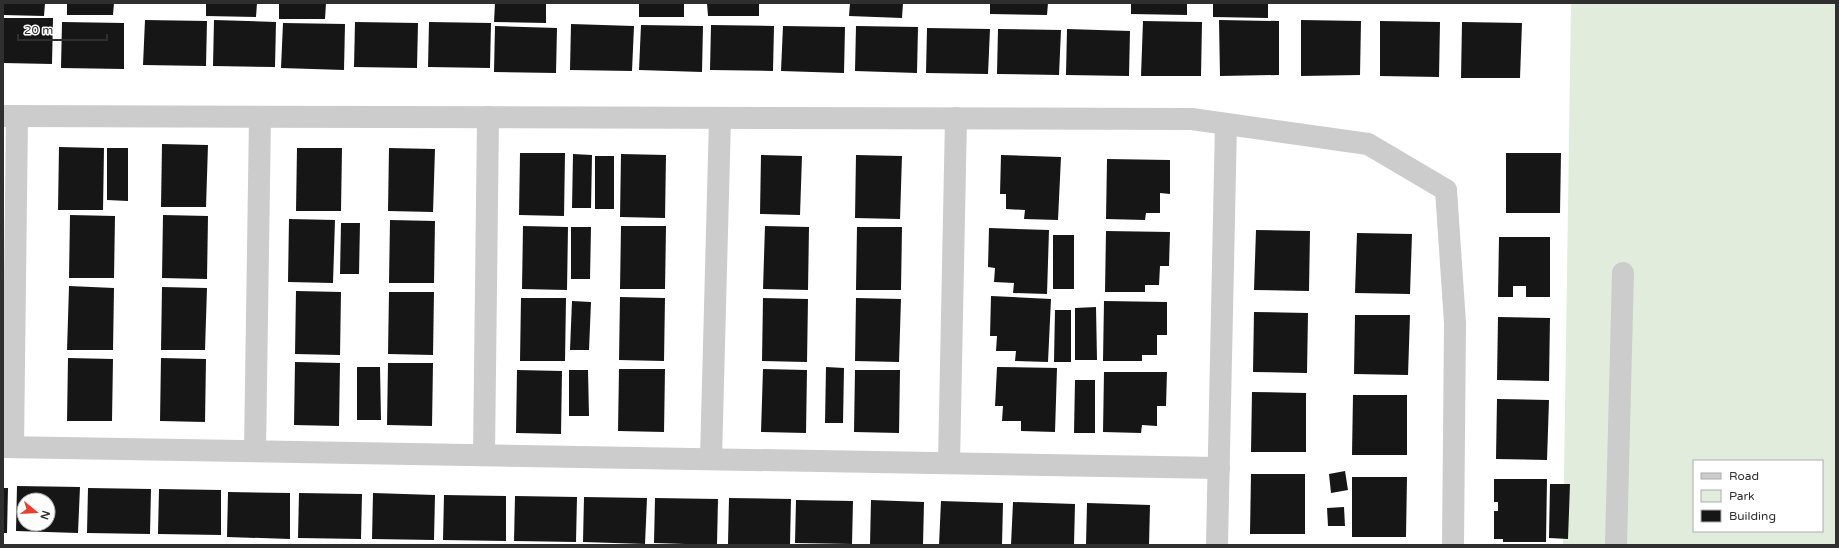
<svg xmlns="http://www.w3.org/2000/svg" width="1839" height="548" font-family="'Varela Round',sans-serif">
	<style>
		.green { fill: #e2ecdc; fill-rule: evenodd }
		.building { fill: #161616; fill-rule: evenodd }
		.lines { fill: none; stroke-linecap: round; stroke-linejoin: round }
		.minor { stroke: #ccc; stroke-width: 22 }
	</style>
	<rect width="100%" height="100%" fill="#fff"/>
	<path class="green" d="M1571 3H1836V545H1563ZM1694 461H1822V531H1694Z"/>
	<g class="building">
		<polygon points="3,3 45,3 44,16 3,15"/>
		<polygon points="67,3 114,3 113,15 67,15"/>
		<polygon points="206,3 257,3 256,17 206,16"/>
		<polygon points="279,3 326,3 325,19 279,19"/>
		<polygon points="495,3 546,3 546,23 494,22"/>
		<rect x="639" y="3" width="45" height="14"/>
		<polygon points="707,3 759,3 759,16 708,16"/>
		<polygon points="850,3 903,3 902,18 849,16"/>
		<polygon points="990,3 1048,3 1047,15 990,14"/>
		<polygon points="1131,3 1187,3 1187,15 1131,14"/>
		<polygon points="1213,3 1268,3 1268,18 1213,17"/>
		<polygon points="3,18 53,18 52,64 3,63"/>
		<polygon points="145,20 207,21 206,66 143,65"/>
		<polygon points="214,20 276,22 275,67 213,66"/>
		<polygon points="1219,20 1279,21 1279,75 1220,76"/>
		<polygon points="1301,20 1361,21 1360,75 1301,76"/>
		<polygon points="1143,21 1202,22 1201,76 1141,76"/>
		<polygon points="1380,21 1440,22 1439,77 1380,76"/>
		<polygon points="62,22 124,23 124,69 61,68"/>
		<polygon points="355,22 418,23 417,68 354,67"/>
		<polygon points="429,22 491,23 490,68 428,67"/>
		<polygon points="1462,22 1522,23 1520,78 1461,78"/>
		<polygon points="283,23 345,24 344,70 281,68"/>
		<polygon points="571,24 634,26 632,71 570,70"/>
		<polygon points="641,25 703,26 702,72 639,70"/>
		<polygon points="711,25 774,26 773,71 710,70"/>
		<polygon points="495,26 557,28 556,73 494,72"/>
		<polygon points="783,26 845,27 844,73 781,71"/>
		<polygon points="856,26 918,27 917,73 855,71"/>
		<polygon points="927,28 990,29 988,74 926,73"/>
		<polygon points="998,29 1061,30 1059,75 997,74"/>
		<polygon points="1067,29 1130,31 1129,76 1066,75"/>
		<polygon points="162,144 208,145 206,207 161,207"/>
		<polygon points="59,147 104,148 103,210 58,210"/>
		<polygon points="107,148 128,148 128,201 107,200"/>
		<polygon points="297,148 342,148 341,211 296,211"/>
		<polygon points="389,148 435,149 433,212 388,211"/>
		<polygon points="520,153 565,153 564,216 519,215"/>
		<polygon points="1506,153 1561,153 1560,213 1506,213"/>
		<polygon points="573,154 592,155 591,208 572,208"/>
		<polygon points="621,154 666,155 665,218 620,217"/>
		<polygon points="761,155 802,156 800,215 760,214"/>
		<polygon points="856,155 902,156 900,219 855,218"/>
		<polygon points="1001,155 1061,157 1058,220 1024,219 1025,210 1006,209 1006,194 1000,194"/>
		<rect x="595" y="156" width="19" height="53"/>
		<polygon points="1107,159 1170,160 1170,194 1160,193 1160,213 1146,213 1145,220 1106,219"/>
		<polygon points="70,215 115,216 114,278 69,278"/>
		<polygon points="163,215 208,216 207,279 162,278"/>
		<polygon points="289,219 335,220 333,283 288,282"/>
		<polygon points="390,220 435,221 434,283 389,283"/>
		<polygon points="341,223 360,223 359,274 340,274"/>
		<polygon points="523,226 568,227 567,290 522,289"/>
		<polygon points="621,226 666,226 665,289 620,289"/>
		<polygon points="765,226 809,227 808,290 763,289"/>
		<polygon points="571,227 591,227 590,279 571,279"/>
		<polygon points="857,227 902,227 901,290 856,290"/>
		<polygon points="989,228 1049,230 1047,294 1013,293 1014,283 994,282 995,268 988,267"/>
		<polygon points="1256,230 1310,231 1309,291 1254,290"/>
		<polygon points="1106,231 1170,232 1169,266 1160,266 1159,285 1145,285 1145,292 1105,292"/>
		<polygon points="1357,233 1412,234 1410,294 1355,293"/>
		<rect x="1053" y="235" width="21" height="54"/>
		<polygon points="1499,237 1550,237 1550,297 1526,297 1526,286 1513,286 1513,297 1498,297"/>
		<polygon points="69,286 114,288 113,350 67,350"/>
		<polygon points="162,287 207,288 205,350 161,350"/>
		<polygon points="296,291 341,292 340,355 295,354"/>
		<polygon points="389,292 434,292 433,355 388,354"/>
		<polygon points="991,296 1051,299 1048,362 1015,361 1016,351 996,351 997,336 990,336"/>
		<polygon points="620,297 665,298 664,361 619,360"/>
		<polygon points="521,298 566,298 565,361 520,361"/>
		<polygon points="763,298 808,299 807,362 762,361"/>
		<polygon points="856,298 901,299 899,362 855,361"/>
		<polygon points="572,301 591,302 589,350 570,350"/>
		<polygon points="1104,301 1167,302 1167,335 1157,335 1157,355 1142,355 1142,361 1103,361"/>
		<polygon points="1096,307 1097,360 1075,360 1075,308"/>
		<polygon points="1055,310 1071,310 1071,362 1054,362"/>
		<polygon points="1254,312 1308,313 1307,373 1253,372"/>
		<polygon points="1355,315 1410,315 1408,375 1354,374"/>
		<polygon points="1498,317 1550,318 1549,381 1497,380"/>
		<polygon points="68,358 113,359 112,421 67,421"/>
		<polygon points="161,358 206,359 205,422 160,421"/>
		<polygon points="295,362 340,363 339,426 294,425"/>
		<polygon points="388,363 433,363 432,426 387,425"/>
		<polygon points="357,367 380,367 381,420 357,420"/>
		<polygon points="826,367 844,368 843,423 825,423"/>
		<polygon points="997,367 1057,368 1055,432 1021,431 1021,421 1002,421 1003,406 995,406"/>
		<polygon points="619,369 665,369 664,432 618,431"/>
		<polygon points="763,369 807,370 806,433 761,432"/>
		<polygon points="517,370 562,371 561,434 516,433"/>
		<polygon points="569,370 588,370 589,416 569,416"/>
		<polygon points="855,370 900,370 899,433 854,432"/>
		<polygon points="1104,372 1167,372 1166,406 1157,406 1157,426 1142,425 1141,433 1103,432"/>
		<polygon points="1075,380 1095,380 1095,433 1074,433"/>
		<polygon points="1252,392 1306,393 1306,452 1251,452"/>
		<polygon points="1353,395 1407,395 1407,455 1352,455"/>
		<polygon points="1497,399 1549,400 1547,460 1496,459"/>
		<polygon points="1345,471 1348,490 1331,493 1329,474"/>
		<polygon points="1251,474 1305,474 1305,534 1250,534"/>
		<polygon points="1352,477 1407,477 1406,537 1352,537"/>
		<polygon points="1494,479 1547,479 1546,542 1503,542 1503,539 1494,539 1494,511 1498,511 1498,502 1494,502"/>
		<polygon points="1550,484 1570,484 1568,539 1549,538"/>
		<path d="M17 486 80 487 78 533 16 531ZM24 500H48V524H24Z"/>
		<polygon points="3,488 8,488 7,533 3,533"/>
		<polygon points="88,488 151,489 150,534 87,533"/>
		<polygon points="159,489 221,490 221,535 158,534"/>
		<polygon points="228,492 290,493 290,539 227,537"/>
		<polygon points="299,493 362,494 361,539 298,538"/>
		<polygon points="373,493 435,495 434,540 372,539"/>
		<polygon points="444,495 506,496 506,541 443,540"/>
		<polygon points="515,496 577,497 576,542 514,541"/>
		<polygon points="584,497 647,498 645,544 583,542"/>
		<polygon points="655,498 718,499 717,545 654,543"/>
		<polygon points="729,498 791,499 790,545 728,544"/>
		<polygon points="796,500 853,501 852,544 795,543"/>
		<polygon points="871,500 924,502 923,545 870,545"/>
		<polygon points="941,501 1003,503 1002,545 939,545"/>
		<polygon points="1013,502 1075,504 1074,545 1011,545"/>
		<polygon points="1087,503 1150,505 1149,545 1086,545"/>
		<polygon points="1344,507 1345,526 1328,526 1327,508"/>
	</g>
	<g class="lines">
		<g class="minor">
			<polyline points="3,116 1192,119 1368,144 1446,190 1455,323 1453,545"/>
			<polyline points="3,447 1219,468"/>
			<polyline points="13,447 17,116"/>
			<polyline points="255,451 260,117"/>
			<polyline points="484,455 488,117"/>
			<polyline points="711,459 720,118"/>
			<polyline points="949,463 956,118"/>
			<polyline points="1217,545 1226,124"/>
			<polyline points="1616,545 1623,273"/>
		</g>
	</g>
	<rect width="1839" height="548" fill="none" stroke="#2f2f2f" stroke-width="8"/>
	<rect x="1693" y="460" width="130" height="72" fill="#ffffff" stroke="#acacac"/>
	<rect x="1701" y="473" width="20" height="6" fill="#cccccc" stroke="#acacac"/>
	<text x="1729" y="480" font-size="12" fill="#2f2f2f">Road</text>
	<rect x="1701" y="490" width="20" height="12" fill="#e2ecdc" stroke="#acacac"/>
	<text x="1729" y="500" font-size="12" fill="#2f2f2f">Park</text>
	<rect x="1701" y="510" width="20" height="12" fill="#161616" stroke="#acacac"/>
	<text x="1729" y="520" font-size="12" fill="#2f2f2f">Building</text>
	<g transform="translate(36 512) rotate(108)"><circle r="19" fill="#ffffff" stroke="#acacac"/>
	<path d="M0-3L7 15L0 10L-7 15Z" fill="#e54031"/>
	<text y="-6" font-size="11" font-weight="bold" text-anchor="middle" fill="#2f2f2f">N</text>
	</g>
	<path d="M18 34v6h89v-6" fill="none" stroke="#2f2f2f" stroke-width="2"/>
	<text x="24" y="34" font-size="12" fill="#2f2f2f" stroke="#ffffff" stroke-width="3" paint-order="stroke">20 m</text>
</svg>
